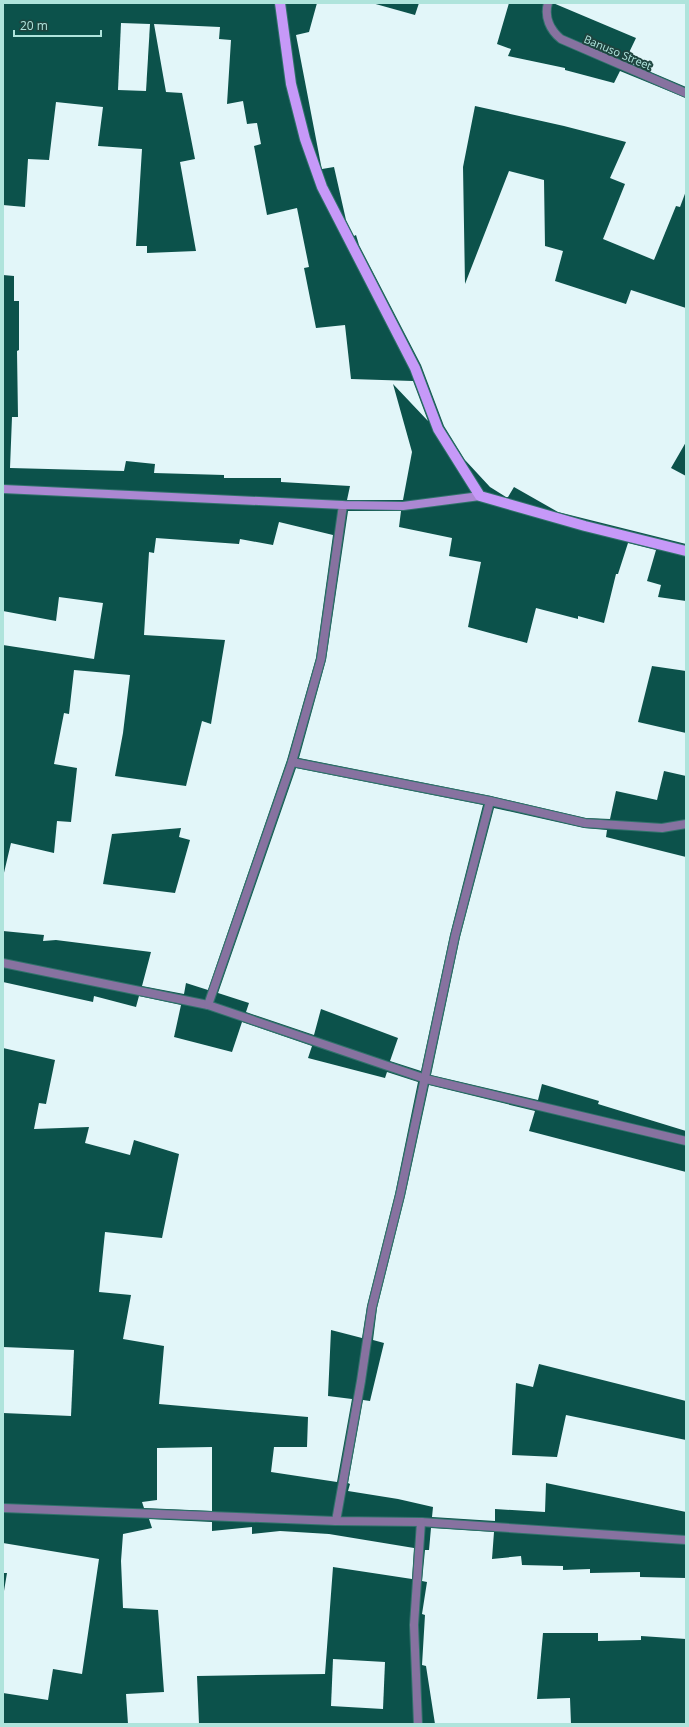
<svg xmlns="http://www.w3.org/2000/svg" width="689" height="1727" font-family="'Open Sans',sans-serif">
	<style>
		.building { fill: #e2f6f9; fill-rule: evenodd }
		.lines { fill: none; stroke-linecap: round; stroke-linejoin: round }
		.street-casing { stroke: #30726b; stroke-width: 10 }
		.secondary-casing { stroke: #30726b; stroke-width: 10 }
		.primary-casing { stroke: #30726b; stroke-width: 12 }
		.street { stroke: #8772a0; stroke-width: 8 }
		.secondary { stroke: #ab88d2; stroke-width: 8 }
		.primary { stroke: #c699f8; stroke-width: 10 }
		.labels { text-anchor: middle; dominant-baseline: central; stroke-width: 4; stroke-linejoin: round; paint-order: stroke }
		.street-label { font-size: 11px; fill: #afe4dc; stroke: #1e443f }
	</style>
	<rect width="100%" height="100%" fill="#0c524b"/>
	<g class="building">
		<polygon points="317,3 372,3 415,15 419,3 509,3 497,44 511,49 508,56 565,68 565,70 614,83 620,71 686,98 686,191 680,207 676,206 654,260 603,239 625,184 610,178 626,142 564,126 475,106 463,167 465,284 509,171 544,180 545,246 563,251 555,281 626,304 631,290 686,308 686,442 671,468 686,476 686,544 558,512 514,487 508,497 506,497 490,487 465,460 444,426 421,365 359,245 356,235 354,236 346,220 334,167 322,169 321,165 296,35 309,32"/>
		<polygon points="553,3 686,3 686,87 625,61 636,38"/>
		<polygon points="121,23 150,24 146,91 118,90"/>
		<polygon points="154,24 220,27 219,39 231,40 227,104 243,101 247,124 257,123 261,144 254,146 267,215 297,208 309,267 304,268 316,328 345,325 351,379 413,381 428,421 393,384 412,452 403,500 347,500 350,486 281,482 281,478 224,478 224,475 154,473 155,464 126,461 124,471 10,468 12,417 18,417 17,351 19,350 19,301 14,301 14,276 3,275 3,205 25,207 28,159 49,160 56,102 103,107 98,146 142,149 136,246 147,246 147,253 196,251 180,162 195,159 182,93 166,92"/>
		<polygon points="348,511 401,511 399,527 452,538 449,556 481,562 468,627 527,643 536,608 578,619 578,616 604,623 616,574 618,574 628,543 656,550 647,581 661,585 658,597 686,601 686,671 652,666 638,722 686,733 686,776 664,771 657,800 616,791 610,819 586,818 491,796 299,758 326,660"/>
		<path d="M279 522 333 535 316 658 287 760 208 990 186 983 184 994 142 986 151 952 56 940 43 941 44 935 3 931V877L11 843 54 853 57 821 71 822 77 768 54 764 64 713 69 714 74 670 130 675 123 733 115 776 186 786 202 721 211 724 225 640 144 635 149 552 154 553 156 538 239 544 240 539 273 545ZM181 828 179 837 190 840 175 893 103 884 112 834Z"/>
		<polygon points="59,597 103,603 94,659 3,645 3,611 56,621"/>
		<polygon points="296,768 483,805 450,935 421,1071 390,1061 398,1038 321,1009 314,1035 246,1012 249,1003 218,993"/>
		<polygon points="494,808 584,828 607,830 606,837 686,857 686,1131 598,1104 599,1101 542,1084 538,1100 431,1075 460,937"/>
		<polygon points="3,982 93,1002 94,996 136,1007 139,996 181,1005 174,1037 232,1052 242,1022 312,1046 308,1058 385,1078 387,1072 418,1082 395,1194 367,1306 362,1338 331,1330 328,1396 352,1399 337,1482 271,1472 274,1447 307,1447 308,1417 159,1404 164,1346 123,1339 131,1295 99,1292 105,1232 162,1238 179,1154 134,1140 130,1155 85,1143 89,1127 34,1129 39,1103 46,1104 55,1060 3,1048"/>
		<polygon points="429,1085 535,1111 529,1131 686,1172 686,1401 539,1364 533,1387 516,1383 512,1455 557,1457 566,1415 686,1440 686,1512 546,1483 545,1512 495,1509 495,1521 432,1517 433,1507 398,1499 348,1491 350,1484 348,1483 363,1400 370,1401 384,1343 373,1340 377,1308 405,1196"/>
		<polygon points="3,1347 74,1350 71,1416 3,1413"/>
		<polygon points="212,1447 212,1511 144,1508 142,1502 157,1500 157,1448"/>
		<polygon points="149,1519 212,1522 212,1531 252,1527 252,1534 280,1531 329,1534 414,1548 412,1579 333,1567 325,1674 197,1676 199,1724 128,1724 126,1694 164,1692 158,1610 123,1608 121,1561 123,1534 152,1528"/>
		<polygon points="431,1528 494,1532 492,1559 521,1556 522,1565 563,1566 563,1570 590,1569 590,1573 640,1572 640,1577 686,1578 686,1639 641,1636 641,1640 598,1641 598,1633 543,1633 537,1699 570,1698 571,1724 435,1724 426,1666 422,1665 425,1615 422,1614 427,1582 422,1581 425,1550 429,1550"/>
		<polygon points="3,1543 99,1559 82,1674 53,1669 48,1700 3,1693 3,1597 7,1573 3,1573"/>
		<polygon points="333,1659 385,1662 383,1709 331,1706"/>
	</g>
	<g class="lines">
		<defs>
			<g id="street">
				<path d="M548 3C544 17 550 30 561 39L686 93"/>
				<polyline points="292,762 490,801 585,823 662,828 686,824"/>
				<polyline points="3,963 208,1005 426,1079 686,1141"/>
				<polyline points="208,1005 292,762 321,659 343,505"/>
				<polyline points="3,1508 336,1521 421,1522 686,1540"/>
				<polyline points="336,1521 361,1381 372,1307 400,1195 455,936 490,801"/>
				<polyline points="418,1724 414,1625 421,1522"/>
			</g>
			<polyline id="secondary" points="3,489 343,505 403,506 480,496"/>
			<polyline id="primary" points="280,3 291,84 305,139 322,187 415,368 438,429 480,496 585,526 686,551"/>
		</defs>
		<use href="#street" class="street-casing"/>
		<use href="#secondary" class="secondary-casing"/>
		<use href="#primary" class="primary-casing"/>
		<use href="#street" class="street"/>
		<use href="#secondary" class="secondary"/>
		<use href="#primary" class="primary"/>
	</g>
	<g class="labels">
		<g class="street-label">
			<text transform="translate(618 52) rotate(23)">Banuso Street</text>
		</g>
	</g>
	<rect width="689" height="1727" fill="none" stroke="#afe4dc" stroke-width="8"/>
	<path d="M14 30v6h87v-6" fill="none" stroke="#afe4dc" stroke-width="2"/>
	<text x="20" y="30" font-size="12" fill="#afe4dc" stroke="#1e443f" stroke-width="3" paint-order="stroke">20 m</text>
</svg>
